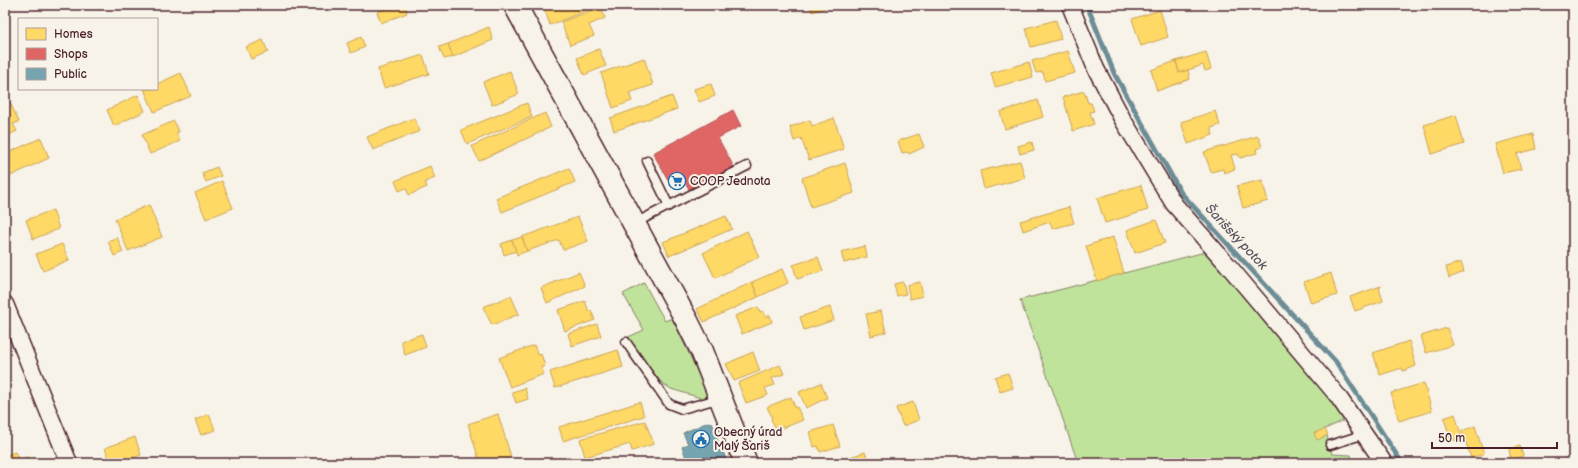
<svg xmlns="http://www.w3.org/2000/svg" width="1578" height="468" font-family="'Balsamiq Sans',sans-serif">
	<style>
		.green { fill: #c0e39c; stroke: #858164 }
		.homes { fill: #ffd966; stroke: #c9a154 }
		.shops { fill: #e06666; stroke: #b35154 }
		.public { fill: #76a5af; stroke: #697d87 }
		.lines { fill: none; stroke-linecap: round; stroke-linejoin: round }
		.stream { stroke: #6c8c96; stroke-width: 5 }
		.lane-casing { stroke: #4a1f2b; stroke-width: 11 }
		.street-casing { stroke: #4a1f2b; stroke-width: 19 }
		.secondary-casing { stroke: #4a1f2b; stroke-width: 25 }
		.lane { stroke: #f7f3e8; stroke-width: 8 }
		.street { stroke: #f7f3e8; stroke-width: 16 }
		.secondary { stroke: #f7f3e8; stroke-width: 22 }
		.labels { text-anchor: middle; dominant-baseline: central; stroke-width: 4; stroke-linejoin: round; paint-order: stroke }
		.poi-label { font-size: 12px; fill: #4a1f2b; stroke: #f7f3e8; text-anchor: start }
		.water-label { font-size: 13px; font-style: italic; fill: #5b5560; stroke: #f7f3e8 }
	</style>
	<rect width="100%" height="100%" fill="#f7f3e8"/>
	<filter id="ink" filterUnits="userSpaceOnUse"><feTurbulence type="fractalNoise" baseFrequency=".025" numOctaves="2"/><feDisplacementMap in="SourceGraphic" scale="8" xChannelSelector="R" yChannelSelector="G"/><feConvolveMatrix kernelMatrix="1 2 1 2 8 2 1 2 1" color-interpolation-filters="sRGB"/></filter>
	<g filter="url(#ink)">
		<g class="green">
			<polygon points="1209,251 1347,419 1325,429 1332,454 1351,455 1353,463 1078,463 1059,408 1020,300"/>
			<polygon points="644,283 665,321 672,318 708,394 704,399 671,389 662,383 626,338 644,330 623,294"/>
		</g>
		<g class="homes">
			<polygon points="397,5 405,5 407,13 381,23 377,12"/>
			<polygon points="543,5 600,5 550,25"/>
			<polygon points="810,5 831,5 832,6 812,12"/>
			<polygon points="601,7 605,18 589,25 594,36 570,45 561,22"/>
			<polygon points="1160,10 1168,37 1141,46 1132,19"/>
			<polygon points="1056,20 1061,39 1031,47 1026,28"/>
			<polygon points="489,27 493,40 453,57 448,44"/>
			<polygon points="361,37 365,47 351,53 347,43"/>
			<polygon points="263,40 268,52 251,59 246,47"/>
			<polygon points="448,44 453,57 444,59 439,47"/>
			<polygon points="599,49 606,66 584,75 577,58"/>
			<polygon points="1068,51 1075,73 1045,81 1043,72 1036,73 1032,61"/>
			<polygon points="1206,52 1211,69 1205,71 1203,65 1179,73 1176,61"/>
			<polygon points="423,55 429,74 384,88 378,69"/>
			<polygon points="644,58 653,85 629,93 632,101 613,108 601,73"/>
			<polygon points="1176,61 1179,73 1188,70 1190,79 1157,91 1151,70"/>
			<polygon points="1029,62 1033,77 995,87 991,73"/>
			<polygon points="510,71 519,94 492,105 483,82"/>
			<polygon points="181,73 191,96 154,112 144,89 157,89 157,84"/>
			<polygon points="711,84 715,96 699,102 694,89"/>
			<polygon points="1084,91 1088,103 1091,103 1094,111 1090,112 1094,124 1073,131 1063,97"/>
			<polygon points="138,95 145,111 114,126 107,110"/>
			<polygon points="672,96 677,109 614,131 610,118"/>
			<polygon points="1038,100 1043,117 1005,129 1000,112"/>
			<polygon points="10,102 19,122 13,124 17,131 5,137 5,104"/>
			<polygon points="527,103 532,117 467,144 461,130"/>
			<polygon points="1215,111 1220,125 1211,128 1213,135 1188,144 1181,122"/>
			<polygon points="545,113 551,127 479,161 472,146"/>
			<polygon points="1456,115 1464,144 1432,154 1424,125"/>
			<polygon points="414,118 420,131 373,150 367,137"/>
			<polygon points="834,118 844,149 809,160 801,138 794,141 790,127 810,120 812,126"/>
			<polygon points="174,121 179,132 176,133 180,141 150,154 142,135"/>
			<polygon points="919,134 924,147 909,154 907,152 902,153 898,141"/>
			<polygon points="1533,134 1536,149 1517,154 1521,169 1503,173 1495,144"/>
			<polygon points="1258,136 1262,147 1256,149 1257,153 1240,158 1238,154 1231,155 1235,169 1224,173 1223,169 1211,172 1204,152"/>
			<polygon points="41,138 49,158 6,178 5,154"/>
			<polygon points="1032,142 1034,150 1020,154 1018,146"/>
			<polygon points="1020,161 1025,178 984,189 980,171"/>
			<polygon points="845,163 854,193 811,207 802,178"/>
			<polygon points="430,166 435,178 425,182 427,187 409,195 406,188 399,191 395,181"/>
			<polygon points="217,167 221,176 206,182 202,173"/>
			<polygon points="569,168 575,182 502,212 496,198"/>
			<polygon points="1262,180 1268,201 1243,208 1237,186"/>
			<polygon points="222,181 233,208 206,219 195,193"/>
			<polygon points="1141,185 1148,210 1105,223 1097,198"/>
			<polygon points="149,205 162,237 128,251 115,219"/>
			<polygon points="1069,207 1074,223 1052,229 1050,222 1023,231 1020,221"/>
			<polygon points="53,210 59,229 33,239 26,220"/>
			<polygon points="726,216 732,229 669,256 663,242"/>
			<polygon points="578,217 588,241 563,250 559,240 527,251 522,237"/>
			<polygon points="1156,220 1165,243 1135,253 1127,230"/>
			<polygon points="747,231 759,257 715,278 703,253"/>
			<polygon points="117,237 123,252 114,256 108,241"/>
			<polygon points="522,237 527,251 517,255 512,240"/>
			<polygon points="1113,237 1124,273 1097,281 1086,246"/>
			<polygon points="512,240 516,251 504,255 501,244"/>
			<polygon points="62,244 69,260 43,271 36,254"/>
			<polygon points="865,246 867,257 844,263 841,252"/>
			<polygon points="818,257 823,271 797,279 793,265"/>
			<polygon points="1461,262 1464,272 1449,278 1446,267"/>
			<polygon points="782,269 788,283 758,297 752,282"/>
			<polygon points="579,272 585,286 547,303 541,288"/>
			<polygon points="1331,273 1337,295 1311,303 1304,282"/>
			<polygon points="752,282 758,297 704,322 697,309"/>
			<polygon points="903,282 906,294 897,296 894,284"/>
			<polygon points="920,282 923,296 910,299 907,285"/>
			<polygon points="1381,286 1381,287 1379,288 1383,301 1355,311 1350,297"/>
			<polygon points="511,296 519,314 492,325 483,307"/>
			<polygon points="585,301 589,312 591,310 595,320 565,331 558,310"/>
			<polygon points="758,307 760,312 763,311 766,317 770,315 772,322 742,334 735,316"/>
			<polygon points="830,307 834,320 804,330 800,317"/>
			<polygon points="881,311 886,332 871,336 866,314"/>
			<polygon points="597,324 601,336 572,346 568,334"/>
			<polygon points="1447,328 1453,345 1426,353 1421,336"/>
			<polygon points="422,334 426,347 405,355 401,341"/>
			<polygon points="1409,341 1416,366 1403,371 1402,368 1380,375 1373,353"/>
			<polygon points="534,345 538,355 541,354 545,366 541,367 544,374 510,387 499,358"/>
			<polygon points="618,350 623,367 555,388 550,372"/>
			<polygon points="753,352 760,371 734,381 726,364"/>
			<polygon points="780,365 784,374 772,378 775,385 765,388 768,395 746,403 738,383"/>
			<polygon points="1008,373 1013,388 1000,392 995,377"/>
			<polygon points="821,383 827,398 806,408 799,392"/>
			<polygon points="1424,383 1432,411 1399,421 1391,393"/>
			<polygon points="525,388 528,399 516,403 512,392"/>
			<polygon points="791,397 795,408 797,407 803,420 783,428 783,426 776,429 771,419 772,417 767,407"/>
			<polygon points="640,402 644,416 563,441 559,427"/>
			<polygon points="913,402 919,420 903,426 896,408"/>
			<polygon points="209,414 215,430 201,435 195,420"/>
			<polygon points="498,414 511,457 492,463 480,463 468,424"/>
			<polygon points="1455,414 1462,438 1451,441 1444,418"/>
			<polygon points="645,421 654,444 632,451 630,444 585,457 580,439"/>
			<polygon points="833,425 840,446 820,452 818,446 814,447 810,432"/>
			<polygon points="1475,426 1484,454 1471,458 1462,431"/>
			<polygon points="1325,429 1328,435 1317,440 1314,433"/>
			<polygon points="135,437 141,455 117,463 110,463 105,448"/>
			<polygon points="1520,446 1523,456 1511,460 1509,449"/>
			<polygon points="15,452 19,460 27,457 30,459 31,463 5,463 5,456"/>
			<polygon points="865,452 869,463 842,463 841,460"/>
			<polygon points="1573,457 1573,463 1552,463 1552,462"/>
		</g>
		<polygon class="shops" points="733,110 741,126 718,138 734,167 690,191 684,180 672,187 653,153"/>
		<polygon class="public" points="708,422 712,423 714,427 713,429 727,461 722,463 688,463 682,447 688,444 683,433"/>
		<g class="lines">
			<polyline class="stream" points="1087,5 1114,73 1181,193 1336,362 1402,463"/>
			<defs>
				<g id="lane">
					<polyline points="647,161 669,206"/>
					<polyline points="635,223 747,166"/>
					<polyline points="626,342 669,404 682,409 721,398"/>
					<polyline points="1330,445 1365,434"/>
				</g>
				<g id="street">
					<polyline points="1070,5 1096,69 1123,120 1174,204 1227,264 1337,395 1384,463"/>
					<polyline points="5,304 69,463"/>
				</g>
				<polyline id="secondary" points="515,5 687,321 702,351 746,463"/>
			</defs>
			<use href="#lane" class="lane-casing"/>
			<use href="#street" class="street-casing"/>
			<use href="#secondary" class="secondary-casing"/>
			<use href="#lane" class="lane"/>
			<use href="#street" class="street"/>
			<use href="#secondary" class="secondary"/>
		</g>
	</g>
	<defs>
		<symbol id="supermarket-ring" viewBox="-11 -11 22 22"><circle r="9.5" fill="#f7f3e8" stroke="#1f6fb2" stroke-width="1.5"/><path d="M-6-5.5h2.5l.6 2H6L4.5 2H-2.5L-4.4-4H-6ZM-1.5 3.2a1.3 1.3 0 1 0 .1 0ZM3 3.2a1.3 1.3 0 1 0 .1 0Z" fill="#1f6fb2"/></symbol>
		<symbol id="civic-ring" viewBox="-11 -11 22 22"><circle r="9.5" fill="#f7f3e8" stroke="#1f6fb2" stroke-width="1.5"/><path d="M-.6-6.5H3V-4.5H.6V-3L4-1V1h2V6H-6V1h2V-1L-.6-3ZM-1.2 2.5V6h2.4V2.5Z" fill="#1f6fb2"/></symbol>
	</defs>
	<g fill-rule="evenodd">
		<use href="#supermarket-ring" x="667" y="171" width="20" height="20"/>
		<use href="#civic-ring" x="691" y="429" width="20" height="20"/>
	</g>
	<g class="labels">
		<g class="poi-label">
			<text x="690" y="181">COOP Jednota</text>
			<text x="714" y="432">Obecný úrad<tspan x="714" dy="14">Malý Šariš</tspan></text>
		</g>
		<g class="water-label">
			<text transform="translate(1236 237) rotate(47)">Šarišský potok</text>
		</g>
	</g>
	<rect width="1578" height="468" fill="none" stroke="#f7f3e8" stroke-width="20"/>
	<rect x="10" y="10" width="1558" height="448" fill="none" stroke="#4a1f2b" stroke-width="1.5" filter="url(#ink)"/>
	<rect x="18" y="18" width="140" height="72" fill="#f7f3e8" stroke="#b29e9c"/>
	<rect x="26" y="28" width="20" height="12" fill="#ffd966" stroke="#b29e9c"/>
	<text x="54" y="38" font-size="12" fill="#4a1f2b">Homes</text>
	<rect x="26" y="48" width="20" height="12" fill="#e06666" stroke="#b29e9c"/>
	<text x="54" y="58" font-size="12" fill="#4a1f2b">Shops</text>
	<rect x="26" y="68" width="20" height="12" fill="#76a5af" stroke="#b29e9c"/>
	<text x="54" y="78" font-size="12" fill="#4a1f2b">Public</text>
	<path d="M1432 442v6h125v-6" fill="none" stroke="#4a1f2b" stroke-width="2"/>
	<text x="1438" y="442" font-size="12" fill="#4a1f2b" stroke="#f7f3e8" stroke-width="3" paint-order="stroke">50 m</text>
</svg>
